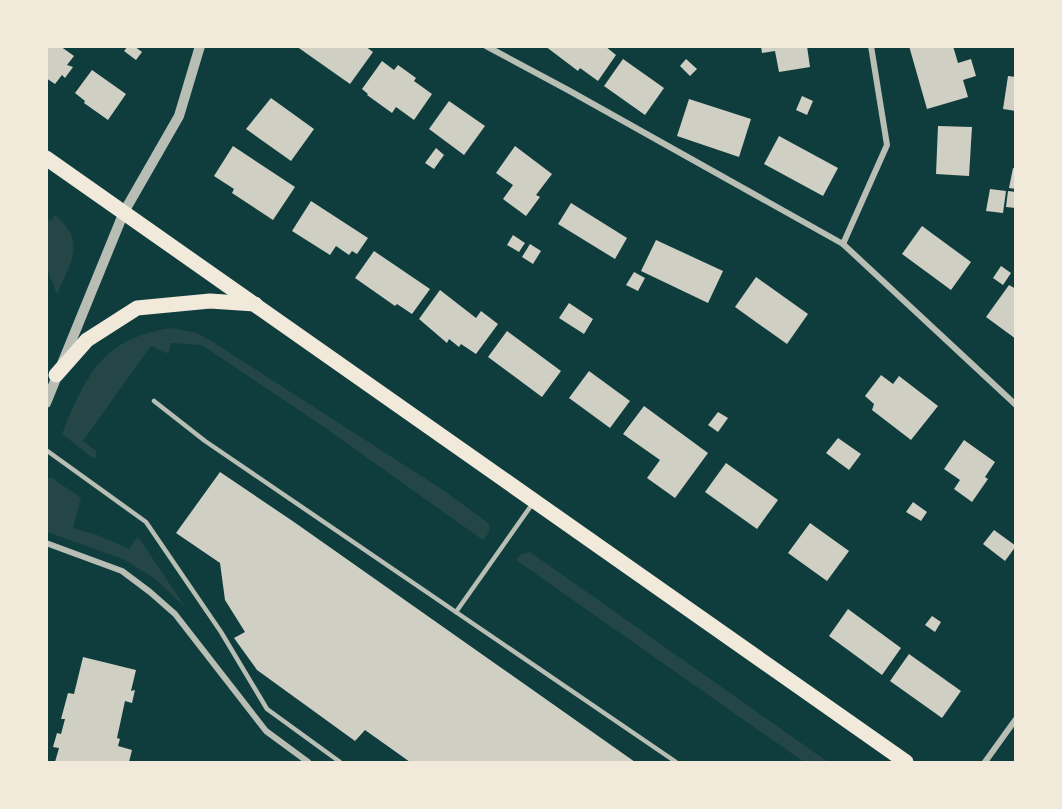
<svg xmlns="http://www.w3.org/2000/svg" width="1062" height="809" font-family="'Roboto Condensed',sans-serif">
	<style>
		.green { fill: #244646 }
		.building { fill: #cfcfc3 }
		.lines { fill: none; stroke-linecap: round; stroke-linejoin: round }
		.service { stroke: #b8beb3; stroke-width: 4.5 }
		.minor { stroke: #b8beb3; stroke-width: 6 }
		.tertiary { stroke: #b8beb3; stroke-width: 10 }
		.primary { stroke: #f1e9da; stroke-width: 15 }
	</style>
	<rect width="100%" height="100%" fill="#0f3d3e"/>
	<g class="green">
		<path d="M55 215C87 242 71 262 57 294L47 269V218L51 221Z"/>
		<path d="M171 328 197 333 213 342 443 490 488 523C491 531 488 534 483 540L321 425 202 345 171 343 169 352 166 353 151 346 83 441 96 451V457L93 458 62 434C87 374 101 339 171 328Z"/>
		<polygon points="47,478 52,478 81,498 73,528 100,536 129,549 136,539 139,538 185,607 154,578 123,559 47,532"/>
		<polygon points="530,552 828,762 804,762 516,560 521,554"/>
	</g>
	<g class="building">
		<polygon points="46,46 60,46 74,56 67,65 73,67 65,78 62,75 55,84 46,78"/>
		<polygon points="128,46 134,46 142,52 136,60 124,51"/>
		<polygon points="296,46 365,46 373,52 350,84"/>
		<polygon points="545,46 605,46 616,55 598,81 580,68 578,71"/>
		<polygon points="761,46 807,46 810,67 779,72 775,51 762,53"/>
		<polygon points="909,46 953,46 958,63 971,59 976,76 963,80 968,97 927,109"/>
		<polygon points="623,59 664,88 645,115 604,86"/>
		<polygon points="686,59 697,69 690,76 680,66"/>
		<polygon points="382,61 394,70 398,65 416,78 414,81 432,94 414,120 396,107 392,113 367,95 368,94 362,89"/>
		<polygon points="92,70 126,94 108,120 84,103 85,101 75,93"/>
		<polygon points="1008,76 1016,77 1016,111 1003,109"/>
		<polygon points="802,96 813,101 807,115 796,110"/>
		<polygon points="271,98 314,129 291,161 246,129"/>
		<polygon points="689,99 751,119 739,157 677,136"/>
		<polygon points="449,101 485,126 464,155 429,129"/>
		<polygon points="938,126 972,127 969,176 936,174"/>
		<polygon points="779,136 838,168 823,196 764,164"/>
		<polygon points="233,146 295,187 273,220 232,193 234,189 214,176"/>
		<polygon points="515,146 552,174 536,195 540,197 526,216 503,199 513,185 496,173"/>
		<polygon points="436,148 444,155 434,169 425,163"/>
		<polygon points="1013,168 1016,169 1016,189 1009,188"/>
		<polygon points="990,189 1006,191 1003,213 986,211"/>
		<polygon points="1008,191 1016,192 1016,208 1006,207"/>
		<polygon points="311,201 368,238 357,254 352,251 349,255 336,246 330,255 292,231"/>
		<polygon points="571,203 627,238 615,259 558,224"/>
		<polygon points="922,226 971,262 951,290 902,254"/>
		<polygon points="513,235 525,243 519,252 507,245"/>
		<polygon points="656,240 723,271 708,303 641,271"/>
		<polygon points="530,244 541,251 533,264 522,257"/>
		<polygon points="374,251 430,289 412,314 397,304 395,306 355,278"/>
		<polygon points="1001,266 1011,273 1003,285 993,278"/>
		<polygon points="634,272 645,278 638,291 626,285"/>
		<polygon points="756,277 808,314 787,344 735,307"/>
		<polygon points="1009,285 1016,289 1016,339 986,317"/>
		<polygon points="440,290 476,318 481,311 498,324 476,354 461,344 459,347 449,339 447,343 419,319"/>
		<polygon points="569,303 593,319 584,334 559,318"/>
		<polygon points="507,331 561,371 542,397 488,357"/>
		<polygon points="589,371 630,401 610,428 569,398"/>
		<polygon points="881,375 893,384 899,376 938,406 911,440 872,410 874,404 865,396"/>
		<polygon points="644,406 708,453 675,498 647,478 660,460 623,434"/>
		<polygon points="718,412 728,418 718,432 708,425"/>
		<polygon points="838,438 861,454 849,470 826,453"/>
		<polygon points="964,440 995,462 985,477 988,479 972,502 954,489 960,480 944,469"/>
		<polygon points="726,463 778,500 757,529 705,492"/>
		<polygon points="220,472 294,522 635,762 410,762 365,730 355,741 257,670 234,638 245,632 225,600 220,563 176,533"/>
		<polygon points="913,502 927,512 921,521 906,512"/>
		<polygon points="810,523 849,551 827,581 788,553"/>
		<polygon points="994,530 1016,546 1005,561 983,544"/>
		<polygon points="848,609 901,648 882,675 829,636"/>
		<polygon points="932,616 941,622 935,632 925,625"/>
		<polygon points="909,654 961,691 942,718 890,681"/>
		<polygon points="83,657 136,670 131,691 135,690 132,703 125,701 117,738 120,739 118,746 132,750 129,762 55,762 59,748 53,747 57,733 61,734 65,719 61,719 68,693 74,694"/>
	</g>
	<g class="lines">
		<g class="service">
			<polyline points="154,401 205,441 676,762"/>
			<polyline points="46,450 146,522 221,632 267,709 340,762"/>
			<polyline points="456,612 533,503"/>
		</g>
		<g class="minor">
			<polyline points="486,46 568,90 843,244 1016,405"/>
			<polyline points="843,244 887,145 871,46"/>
			<polyline points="46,543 122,571 150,592 175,614 266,731 308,762"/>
			<polyline points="985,762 1016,719"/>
		</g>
		<polyline class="tertiary" points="46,403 124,212 179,116 200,46"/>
		<g class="primary">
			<polyline points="46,158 906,762"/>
			<polyline points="56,375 87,340 137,308 210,301 255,304"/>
		</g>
	</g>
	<rect width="1062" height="809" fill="none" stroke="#f1e9da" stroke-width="96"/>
</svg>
